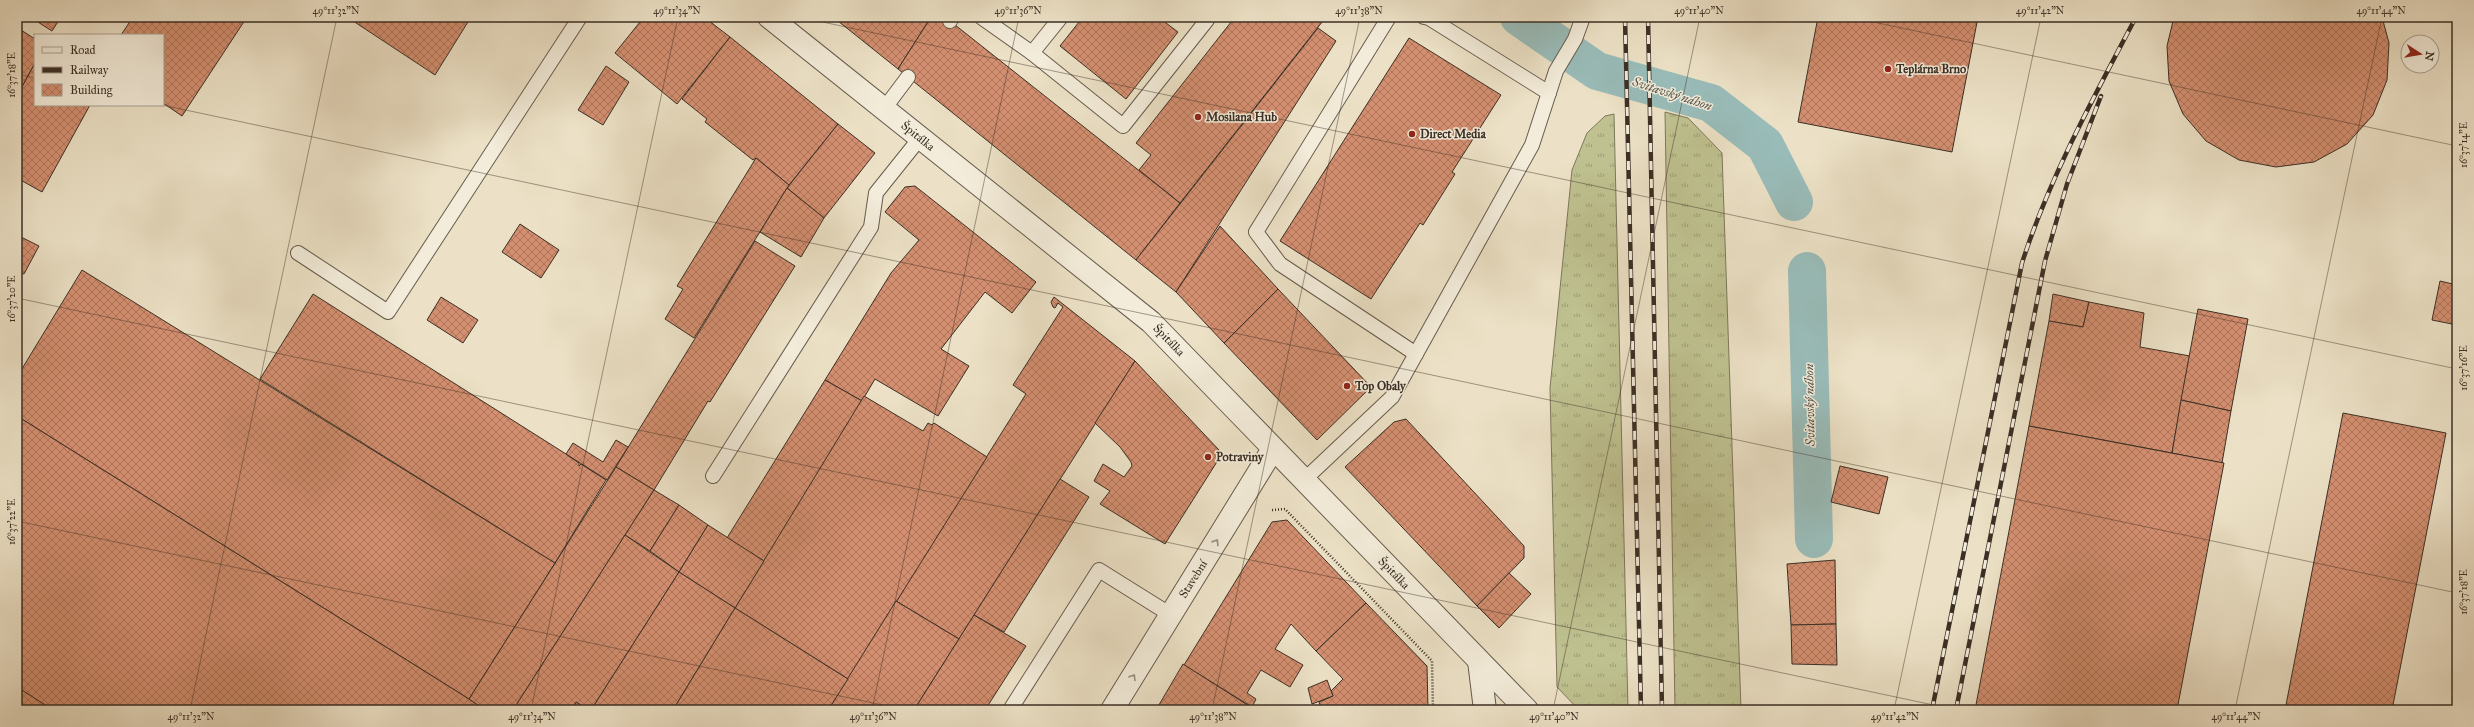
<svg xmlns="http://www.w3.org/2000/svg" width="2474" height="727" font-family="'IM FELL Great Primer',serif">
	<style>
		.grass { fill: url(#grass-tufts); stroke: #7d785a }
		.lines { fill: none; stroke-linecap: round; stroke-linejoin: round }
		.canal { stroke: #99bcb9; stroke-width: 38 }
		.building { fill: url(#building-cross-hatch); stroke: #3b2f25 }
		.lane-casing { stroke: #675c4d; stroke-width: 16 }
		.street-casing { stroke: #675c4d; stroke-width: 24 }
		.path { stroke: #3b2f25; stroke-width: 2.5; stroke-dasharray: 1 2; stroke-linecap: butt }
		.lane { stroke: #f3ecda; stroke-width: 14 }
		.street { stroke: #f3ecda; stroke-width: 22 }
		.rail-casing { stroke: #3b2f25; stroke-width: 4.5 }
		.rail { stroke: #f3ecda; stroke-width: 3; stroke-dasharray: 9; stroke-linecap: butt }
		.oneway { stroke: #978e80 }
		.ticks { fill: none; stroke: #3b2f25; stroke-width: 1; stroke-opacity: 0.45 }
		.poi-dot { fill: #8f2418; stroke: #f3ecda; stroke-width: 1.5 }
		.labels { text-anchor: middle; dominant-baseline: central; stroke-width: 3; stroke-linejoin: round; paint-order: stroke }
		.poi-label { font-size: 12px; font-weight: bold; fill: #3b2f25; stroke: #f3ecda; text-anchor: start }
		.street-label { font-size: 12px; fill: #3b2f25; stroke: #f3ecda }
		.water-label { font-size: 13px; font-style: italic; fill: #52524a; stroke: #f3ecda }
		.neatline { fill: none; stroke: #3b2f25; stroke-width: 1.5 }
		.ticks-label { font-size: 10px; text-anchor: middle; fill: #3b2f25 }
	</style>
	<defs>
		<pattern id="grass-tufts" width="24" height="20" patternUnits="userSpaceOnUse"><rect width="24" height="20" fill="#bfc190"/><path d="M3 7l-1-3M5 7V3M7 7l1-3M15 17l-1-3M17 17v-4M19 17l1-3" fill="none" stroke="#9c9d75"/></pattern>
		<pattern id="building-cross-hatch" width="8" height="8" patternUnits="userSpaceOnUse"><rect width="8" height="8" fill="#d48f70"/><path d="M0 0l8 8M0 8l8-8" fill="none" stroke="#ad755c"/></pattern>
	</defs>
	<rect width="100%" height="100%" fill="#ece1c6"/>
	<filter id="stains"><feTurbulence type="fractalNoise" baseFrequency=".005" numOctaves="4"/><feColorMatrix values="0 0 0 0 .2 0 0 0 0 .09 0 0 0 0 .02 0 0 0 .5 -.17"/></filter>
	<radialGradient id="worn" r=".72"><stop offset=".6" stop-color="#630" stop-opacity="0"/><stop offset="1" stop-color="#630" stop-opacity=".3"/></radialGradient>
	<g class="grass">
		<polygon points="1665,112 1688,118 1722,153 1741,710 1675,710"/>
		<polygon points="1614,114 1628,710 1579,710 1557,687 1550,388 1572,170 1587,133 1605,116"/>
	</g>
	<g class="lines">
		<g class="canal">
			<polyline points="1519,17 1597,71 1711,103 1765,145 1794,202"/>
			<polyline points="1807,271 1814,539"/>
		</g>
	</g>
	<g class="building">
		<polygon points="30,17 61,17 52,31"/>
		<polygon points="133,17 247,17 182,116 163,103 163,35 121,35"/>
		<polygon points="347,17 471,17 435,75"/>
		<polygon points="644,17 704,17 730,37 677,104 615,53"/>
		<polygon points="833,17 931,17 898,69"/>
		<polygon points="931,17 945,17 1180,203 1136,260 898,69"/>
		<polygon points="1083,17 1158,17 1178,32 1126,99 1060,46"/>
		<polygon points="1235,17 1326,17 1180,203 1139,170 1151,155 1136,143"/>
		<polygon points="1818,17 1978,17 1952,152 1798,122"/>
		<polygon points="2174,17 2382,17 2389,43 2387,80 2373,115 2347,144 2314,162 2276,167 2239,160 2206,141 2183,114 2169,81 2167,46"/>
		<polygon points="1318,28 1336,41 1176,292 1136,260"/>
		<polygon points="21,30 35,39 35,63 17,96 17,37"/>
		<polygon points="730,37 838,124 789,185 756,158 753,160 705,122 707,119 682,99"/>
		<polygon points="1409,38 1501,95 1452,172 1455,174 1423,225 1420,223 1371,299 1280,241"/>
		<polygon points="35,63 35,105 90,105 42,192 17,178 17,96"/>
		<polygon points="606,66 629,82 603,125 578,110"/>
		<polygon points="838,124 875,153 824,218 787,188"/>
		<polygon points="756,158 789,185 694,338 665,319 683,289 677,286"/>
		<polygon points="915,186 1036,282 1012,313 985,292 941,349 969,366 938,416 875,379 862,401 825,380 891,273 919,240 885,212 905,187"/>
		<polygon points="787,188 824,218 801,257 760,232"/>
		<polygon points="520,224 559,250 541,278 502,252"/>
		<polygon points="1220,226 1278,289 1224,343 1176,292"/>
		<polygon points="17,235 39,246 24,274 17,271"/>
		<polygon points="755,241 795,266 710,402 708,401 654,490 616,467"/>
		<polygon points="82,270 555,563 469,699 17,416 17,377"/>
		<polygon points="2440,281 2457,285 2457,325 2432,320"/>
		<polygon points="1278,289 1371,387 1317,440 1224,343"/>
		<polygon points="313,294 566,454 579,463 579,466 581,464 606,480 555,563 260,379"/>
		<polygon points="2053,294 2089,302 2083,327 2049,321"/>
		<polygon points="441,297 478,320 463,343 427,320"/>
		<polygon points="1054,297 1135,361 959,639 896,601 1026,394 1013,385 1063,307 1058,303 1055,308 1053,307 1051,302"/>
		<polygon points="2089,302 2144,313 2140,347 2190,356 2172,453 2029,426 2049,321 2083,327"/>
		<polygon points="2198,309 2248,319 2231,411 2181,400"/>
		<polygon points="1135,361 1219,450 1220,457 1165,544 1100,504 1110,491 1094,481 1103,464 1124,477 1132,466 1131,462 1120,447 1095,423"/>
		<polygon points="825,380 862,401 764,561 727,538"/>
		<polygon points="864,396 923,431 928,423 932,425 934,423 987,457 848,679 735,608"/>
		<polygon points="2181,400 2231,411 2222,463 2172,453"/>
		<polygon points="2343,413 2446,433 2392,710 2285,710"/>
		<polygon points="17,416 469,699 485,710 53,710 17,687"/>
		<polygon points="1406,419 1524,546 1524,558 1477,606 1345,467 1394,422"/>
		<polygon points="2029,426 2224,463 2177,710 1975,710"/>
		<polygon points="616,440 628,447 607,480 566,454 573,443 603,462"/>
		<polygon points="1840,466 1888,477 1879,514 1831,502"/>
		<polygon points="616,467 654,490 513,710 485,710 469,699"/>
		<polygon points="1060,479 1089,497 1004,632 974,615"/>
		<polygon points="654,490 679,505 650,551 625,535"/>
		<polygon points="679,505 708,525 679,572 650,551"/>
		<polygon points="1287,520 1366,603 1316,651 1291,624 1275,649 1303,665 1290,687 1261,670 1247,693 1256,699 1252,707 1184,665 1272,522"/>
		<polygon points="708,525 764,561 735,608 679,572"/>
		<polygon points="625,535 679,572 593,707 589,710 576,702 571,710 513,710"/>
		<polygon points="1835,560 1836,624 1791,625 1787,564"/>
		<polygon points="679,572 735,608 673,710 598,710 593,707"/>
		<polygon points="1509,573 1531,594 1499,628 1477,606"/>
		<polygon points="896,601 959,639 914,710 828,710"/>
		<polygon points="1366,603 1427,666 1428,710 1322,710 1319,702 1333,696 1331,691 1343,679 1316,651"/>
		<polygon points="735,608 848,679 828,710 673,710"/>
		<polygon points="974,615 1026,646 985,710 914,710"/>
		<polygon points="1836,624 1837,665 1792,664 1791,625"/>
		<polygon points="1183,664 1249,706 1246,710 1156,710"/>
		<polygon points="1327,680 1333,696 1312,704 1308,688"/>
		<polygon points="17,687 53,710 17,710"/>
		<polygon points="576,702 589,710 571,710"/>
	</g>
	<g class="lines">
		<defs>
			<g id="lane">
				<polyline points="981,17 1032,53 1061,17"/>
				<polyline points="1389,17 1256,232 1280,264 1416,354"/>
				<polyline points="1424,17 1429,18 1549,93"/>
				<polyline points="950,21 952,17"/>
				<polyline points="1032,53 1123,126 1207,20 1206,17"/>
				<polyline points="884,109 908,77"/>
				<polyline points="298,253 388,312 580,17"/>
				<polyline points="713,476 871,227 876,193 920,138"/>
				<polyline points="1304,480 1392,397 1532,145 1556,71 1575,39 1583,17"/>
				<polyline points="1010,710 1099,570 1171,615"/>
			</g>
			<g id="street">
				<polyline points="769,17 1151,322 1527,710"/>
				<polyline points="1479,661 1485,710"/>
				<polyline points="1112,710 1273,449"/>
			</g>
		</defs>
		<use href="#lane" class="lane-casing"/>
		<use href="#street" class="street-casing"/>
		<polyline class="path" points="1272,510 1285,509 1432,661 1433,710"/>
		<use href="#lane" class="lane"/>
		<use href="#street" class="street"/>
		<defs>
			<g id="rail">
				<polyline points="1625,17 1641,710"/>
				<polyline points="1648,17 1662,710"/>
				<path d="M1932 710 2022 263C2050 176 2094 97 2136 17"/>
				<polyline points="1956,710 2045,261 2067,184 2101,96"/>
			</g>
		</defs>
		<use href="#rail" class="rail-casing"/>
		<use href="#rail" class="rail"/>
	</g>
	<defs><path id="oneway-chevron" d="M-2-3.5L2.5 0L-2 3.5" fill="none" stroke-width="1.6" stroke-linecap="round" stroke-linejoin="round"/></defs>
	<g class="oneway">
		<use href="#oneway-chevron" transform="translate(1216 542) rotate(-58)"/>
		<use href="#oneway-chevron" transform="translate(1133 677) rotate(-58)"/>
	</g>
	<path class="ticks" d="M799 17 2457 369M1850 17 2457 146M17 74 35 78M162 105 2457 593M17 298 1957 710M17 521 906 710M190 710 337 17M531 710 678 17M872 710 1019 17M1212 710 1360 17M1553 710 1700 17M1894 710 2041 17M2235 710 2382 17"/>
	<g class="poi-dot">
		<circle cx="1888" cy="69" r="4"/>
		<circle cx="1198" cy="117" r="4"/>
		<circle cx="1412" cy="134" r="4"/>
		<circle cx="1347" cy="386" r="4"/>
		<circle cx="1208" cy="457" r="4"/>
	</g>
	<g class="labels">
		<g class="poi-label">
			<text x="1896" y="69">Teplárna Brno</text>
			<text x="1206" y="117">Mosilana Hub</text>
			<text x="1420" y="134">Direct Media</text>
			<text x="1355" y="386">Top Obaly</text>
			<text x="1216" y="457">Potraviny</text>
		</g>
		<g class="street-label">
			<text transform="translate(918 136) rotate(39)">Špitálka</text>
			<text transform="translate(1169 340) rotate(46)">Špitálka</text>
			<text transform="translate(1394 573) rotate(46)">Špitálka</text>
			<text transform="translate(1193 579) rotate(-58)">Stavební</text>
		</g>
		<g class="water-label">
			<text transform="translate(1672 94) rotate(18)">Svitavský náhon</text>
			<text transform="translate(1810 405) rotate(-91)">Svitavský náhon</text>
		</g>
	</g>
	<rect width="2474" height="727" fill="none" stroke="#ece1c6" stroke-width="44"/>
	<rect x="34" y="34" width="130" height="72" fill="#f3ecda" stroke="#a9a092"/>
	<rect x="42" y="47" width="20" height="6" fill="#f3ecda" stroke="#a9a092"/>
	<text x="70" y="54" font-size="12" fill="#3b2f25">Road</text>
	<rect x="42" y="67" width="20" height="6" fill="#3b2f25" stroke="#a9a092"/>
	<text x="70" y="74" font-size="12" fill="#3b2f25">Railway</text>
	<rect x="42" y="84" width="20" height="12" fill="url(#building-cross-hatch)" stroke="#a9a092"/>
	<text x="70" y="94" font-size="12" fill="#3b2f25">Building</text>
	<g transform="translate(2420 54) rotate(102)"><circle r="19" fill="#f3ecda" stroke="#a9a092"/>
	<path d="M0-3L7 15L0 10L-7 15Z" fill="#8f2418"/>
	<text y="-6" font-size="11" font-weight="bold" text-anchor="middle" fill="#3b2f25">N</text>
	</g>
	<rect x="22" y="22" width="2430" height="683" class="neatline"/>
	<g class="ticks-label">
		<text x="336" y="14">49°11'32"N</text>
		<text x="677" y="14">49°11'34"N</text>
		<text x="1018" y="14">49°11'36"N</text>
		<text x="1359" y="14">49°11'38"N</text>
		<text x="1699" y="14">49°11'40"N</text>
		<text x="2040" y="14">49°11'42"N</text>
		<text x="2381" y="14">49°11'44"N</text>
		<text transform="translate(11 75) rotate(-90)" y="4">16°37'18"E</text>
		<text transform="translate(2463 145) rotate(-90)" y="4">16°37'14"E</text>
		<text transform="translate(11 299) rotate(-90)" y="4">16°37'20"E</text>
		<text transform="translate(2463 368) rotate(-90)" y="4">16°37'16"E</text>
		<text transform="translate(11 522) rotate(-90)" y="4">16°37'22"E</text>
		<text transform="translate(2463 592) rotate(-90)" y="4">16°37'18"E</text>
		<text x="191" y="720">49°11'32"N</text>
		<text x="532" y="720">49°11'34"N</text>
		<text x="873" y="720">49°11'36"N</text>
		<text x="1213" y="720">49°11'38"N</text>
		<text x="1554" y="720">49°11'40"N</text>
		<text x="1895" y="720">49°11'42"N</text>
		<text x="2236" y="720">49°11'44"N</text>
	</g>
	<rect width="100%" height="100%" filter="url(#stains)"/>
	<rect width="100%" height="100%" fill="url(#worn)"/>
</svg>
